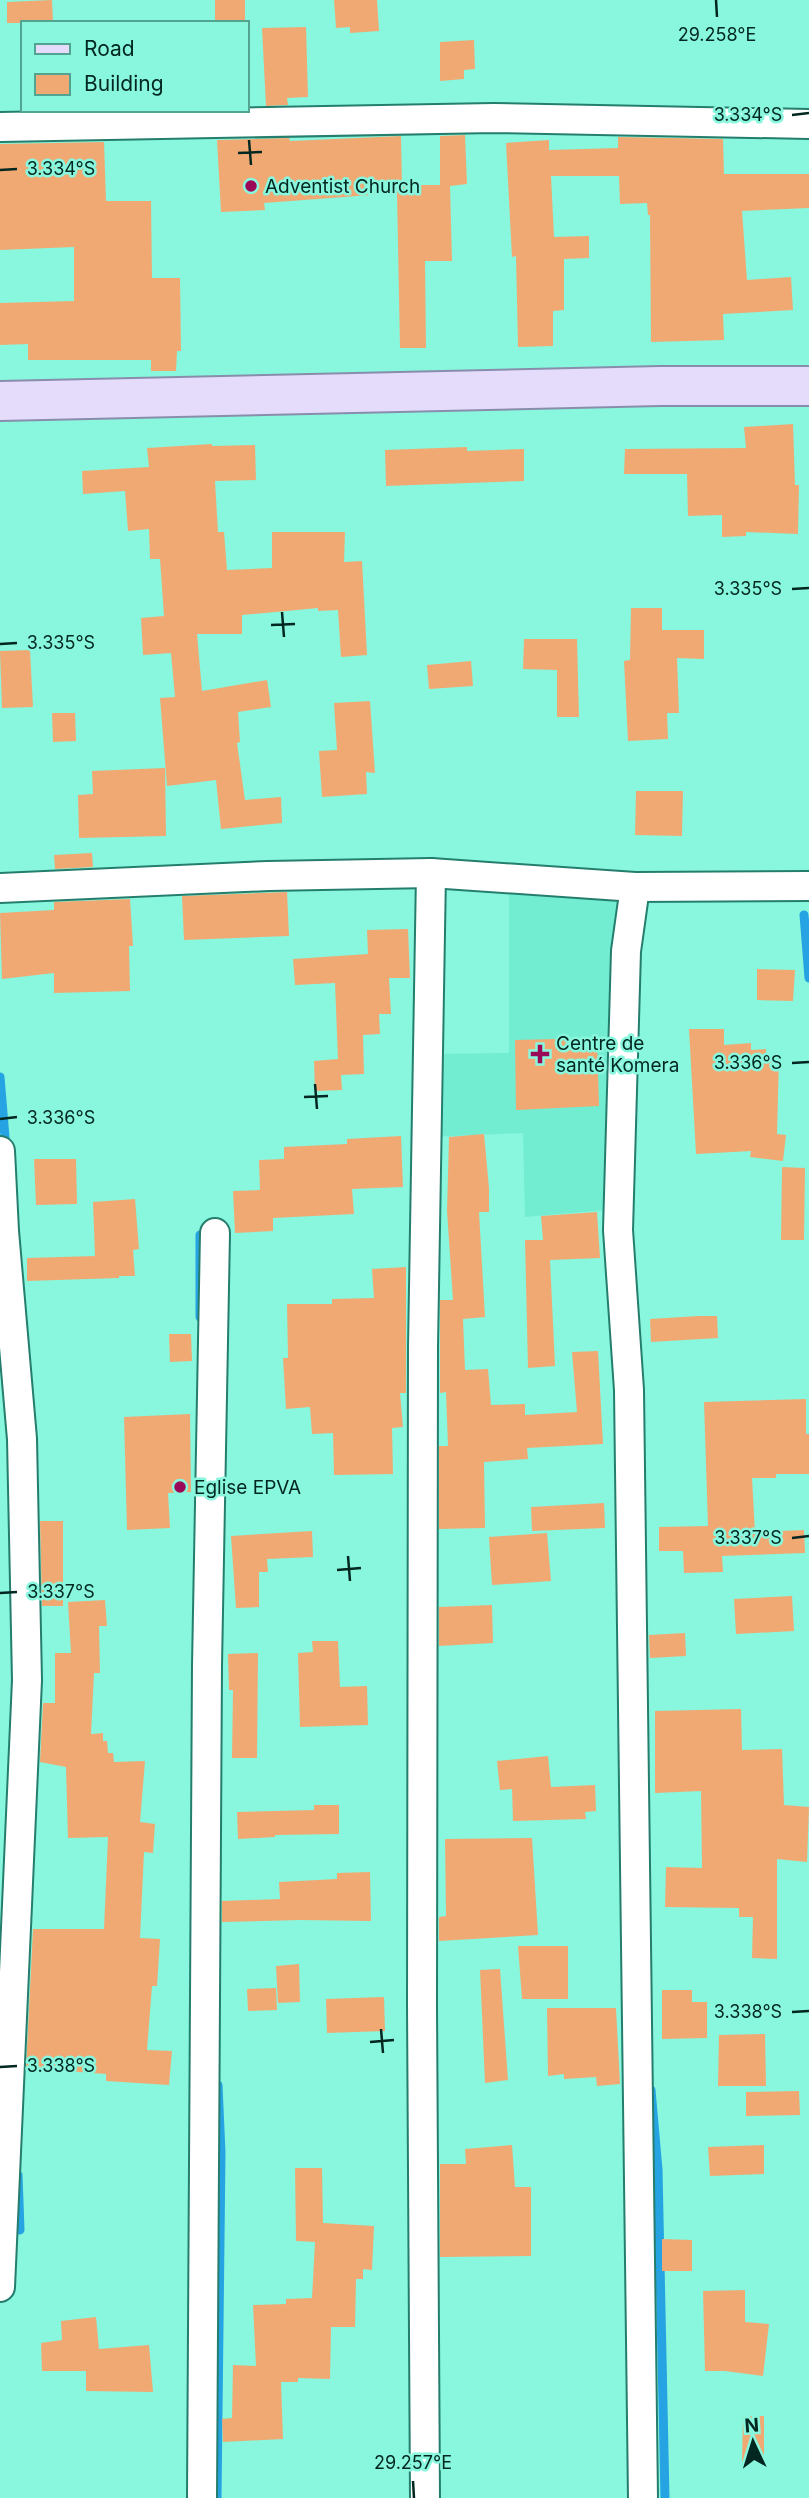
<svg xmlns="http://www.w3.org/2000/svg" width="809" height="2498" font-family="Inter,sans-serif">
	<style>
		.built { fill: #72edd1 }
		.lines { fill: none; stroke-linecap: round; stroke-linejoin: round }
		.stream { stroke: #26a3e2; stroke-width: 9 }
		.building { fill: #f1a974 }
		.minor-casing { stroke: #257e6d; stroke-width: 32 }
		.primary-casing { stroke: #898dac; stroke-width: 42 }
		.minor { stroke: #fff; stroke-width: 28 }
		.primary { stroke: #e4dcfa; stroke-width: 38 }
		.ticks { fill: none; stroke: #022720; stroke-width: 2.5 }
		.poi-dot { fill: #9b0857; stroke: #88f7dd; stroke-width: 2.5 }
		.labels { text-anchor: middle; dominant-baseline: central; stroke-width: 5; stroke-linejoin: round; paint-order: stroke }
		.poi-label { font-size: 19px; fill: #022720; stroke: #88f7dd; text-anchor: start }
		.ticks-label { font-size: 18px; text-anchor: middle; fill: #022720; stroke: #88f7dd; stroke-width: 5; stroke-linejoin: round; paint-order: stroke }
	</style>
	<rect width="100%" height="100%" fill="#88f7dd"/>
	<polygon class="built" points="509,891 617,897 616,991 605,1210 525,1217 523,1133 429,1137 430,1054 509,1053"/>
	<g class="lines">
		<g class="stream">
			<polyline points="804,915 809,978"/>
			<polyline points="0,1077 6,1149"/>
			<polyline points="200,1235 200,1317"/>
			<polyline points="651,2090 658,2170 665,2498"/>
			<polyline points="18,2175 20,2230"/>
			<polyline points="217,2498 221,2153 218,2085"/>
		</g>
	</g>
	<g class="building">
		<polygon points="52,0 53,23 7,23 7,2"/>
		<rect x="215" y="0" width="30" height="23"/>
		<polygon points="334,0 377,0 379,31 350,33 350,27 336,28"/>
		<polygon points="306,27 308,97 287,98 288,105 266,106 262,28"/>
		<polygon points="474,40 475,69 464,70 464,79 440,81 440,42"/>
		<polygon points="465,135 467,184 450,186 452,261 425,261 426,348 400,348 397,193 264,203 265,210 221,212 217,140 289,138 290,141 401,136 402,185 440,185 440,136"/>
		<polygon points="618,137 723,139 724,174 809,174 809,208 742,211 747,280 791,277 793,310 723,314 724,340 651,342 650,215 648,215 647,203 620,204 619,176 551,176 554,237 589,236 589,258 564,259 564,310 553,311 553,346 518,347 516,256 512,257 506,143 549,140 549,150 618,148"/>
		<polygon points="104,142 106,201 151,201 152,278 180,278 181,351 177,351 176,371 151,371 151,360 28,360 28,344 0,345 0,303 74,301 74,247 0,250 0,144"/>
		<polygon points="793,424 795,485 799,485 798,534 746,532 746,536 722,537 722,515 688,516 687,474 624,474 625,449 746,448 744,427"/>
		<polygon points="212,444 212,446 255,445 256,480 215,481 218,532 224,532 227,570 272,568 272,532 345,532 344,562 362,561 367,655 341,657 338,610 318,611 318,608 242,615 242,634 197,634 202,691 267,680 271,707 238,712 240,742 237,743 245,800 281,797 282,823 221,829 216,780 167,786 160,698 175,697 171,653 143,655 141,618 164,616 160,559 150,559 149,529 128,531 125,491 83,494 82,471 149,467 147,448"/>
		<polygon points="467,447 467,451 524,449 524,481 386,486 385,450"/>
		<polygon points="631,608 662,608 662,630 704,630 704,659 677,658 679,713 667,713 668,739 628,741 624,661 630,660"/>
		<polygon points="524,639 577,639 579,717 557,717 557,670 523,669"/>
		<polygon points="30,650 33,707 2,708 0,651"/>
		<polygon points="471,661 473,686 429,689 427,665"/>
		<polygon points="370,701 375,773 366,772 367,794 322,797 319,751 337,750 334,703"/>
		<polygon points="52,713 75,713 76,741 53,742"/>
		<polygon points="165,768 166,836 79,838 78,795 93,794 92,771"/>
		<polygon points="636,791 683,791 682,836 635,835"/>
		<polygon points="92,853 93,867 55,869 54,855"/>
		<polygon points="287,892 289,936 184,940 182,896"/>
		<polygon points="130,899 133,946 129,946 130,991 54,993 54,973 2,979 0,913 54,910 54,902"/>
		<polygon points="408,929 410,978 389,978 391,1014 379,1014 380,1034 363,1035 364,1074 341,1075 342,1090 315,1091 314,1061 338,1059 335,983 295,985 293,959 368,954 367,930"/>
		<polygon points="757,969 795,970 793,1001 757,1000"/>
		<polygon points="689,1029 724,1029 724,1045 751,1043 751,1050 766,1049 766,1058 779,1058 777,1134 786,1135 783,1161 750,1157 751,1151 696,1154"/>
		<polygon points="597,1038 599,1106 516,1110 515,1040"/>
		<polygon points="484,1134 489,1188 489,1212 479,1212 485,1317 463,1319 465,1370 488,1369 491,1405 525,1404 525,1415 577,1412 572,1352 598,1351 603,1444 527,1448 528,1459 484,1462 485,1528 439,1529 439,1446 448,1446 446,1392 440,1393 440,1300 453,1300 447,1211 449,1137"/>
		<polygon points="401,1136 403,1187 352,1189 354,1214 273,1218 273,1231 235,1233 233,1191 260,1190 259,1160 284,1159 284,1147 347,1144 347,1139"/>
		<polygon points="34,1159 76,1159 77,1204 36,1205"/>
		<polygon points="782,1167 805,1168 804,1240 781,1240"/>
		<polygon points="135,1199 139,1249 133,1250 135,1276 119,1276 119,1278 27,1281 27,1258 95,1256 93,1202"/>
		<polygon points="597,1212 600,1258 550,1260 555,1366 528,1368 525,1240 543,1240 541,1216"/>
		<polygon points="406,1267 406,1393 400,1393 403,1427 392,1428 393,1474 334,1475 333,1433 312,1434 310,1407 286,1409 283,1358 288,1358 287,1304 332,1304 332,1299 374,1298 372,1269"/>
		<polygon points="699,1316 717,1316 718,1338 651,1342 650,1319"/>
		<polygon points="169,1334 191,1334 192,1361 170,1362"/>
		<polygon points="806,1399 806,1434 809,1434 809,1474 776,1474 776,1478 752,1478 755,1532 804,1530 805,1553 722,1556 723,1572 684,1573 683,1551 659,1551 659,1527 708,1526 704,1402"/>
		<polygon points="190,1414 191,1492 168,1493 170,1528 127,1530 124,1417"/>
		<polygon points="604,1503 605,1528 532,1531 531,1507"/>
		<polygon points="40,1521 63,1521 63,1606 42,1606"/>
		<polygon points="312,1531 313,1557 267,1559 268,1572 259,1572 259,1607 236,1608 231,1536"/>
		<polygon points="547,1533 551,1581 492,1585 489,1537"/>
		<polygon points="792,1596 794,1631 736,1634 734,1599"/>
		<polygon points="105,1600 107,1626 99,1626 100,1673 94,1673 91,1734 103,1733 103,1741 107,1741 108,1753 113,1753 114,1762 145,1761 140,1822 155,1824 153,1853 144,1852 140,1938 160,1939 157,1986 152,1986 147,2050 172,2051 169,2085 106,2081 106,2074 26,2068 33,1929 104,1929 108,1837 68,1838 66,1767 40,1762 43,1703 55,1703 55,1653 71,1653 68,1602"/>
		<polygon points="492,1605 493,1643 439,1646 439,1607"/>
		<polygon points="685,1633 686,1656 650,1658 649,1635"/>
		<polygon points="312,1641 338,1641 340,1687 367,1686 368,1725 300,1727 298,1653 313,1652"/>
		<polygon points="258,1653 257,1758 232,1758 233,1690 229,1690 228,1654"/>
		<polygon points="741,1709 742,1750 782,1749 784,1805 809,1807 807,1862 777,1859 777,1959 752,1958 753,1917 739,1917 739,1908 665,1907 666,1867 702,1868 701,1791 655,1793 655,1711"/>
		<polygon points="548,1756 551,1787 595,1785 596,1811 585,1812 586,1819 513,1821 512,1789 500,1790 497,1761"/>
		<polygon points="314,1805 339,1805 339,1834 275,1835 275,1837 238,1839 237,1812 314,1810"/>
		<polygon points="532,1838 538,1935 439,1941 439,1917 446,1916 445,1839"/>
		<polygon points="370,1872 371,1921 300,1920 222,1922 222,1901 280,1899 279,1882 337,1879 337,1873"/>
		<polygon points="518,1946 568,1946 568,1999 522,1999"/>
		<polygon points="299,1964 300,2002 278,2003 276,1966"/>
		<polygon points="500,1969 508,2080 485,2083 480,1970"/>
		<polygon points="276,1988 277,2010 248,2011 247,1989"/>
		<polygon points="662,1990 692,1990 692,2002 707,2002 707,2038 662,2039"/>
		<polygon points="384,1997 385,2031 327,2033 326,1999"/>
		<polygon points="547,2008 616,2008 620,2084 597,2086 596,2077 564,2079 564,2074 548,2076"/>
		<polygon points="765,2034 766,2086 718,2086 719,2035"/>
		<polygon points="799,2091 800,2115 746,2116 746,2092"/>
		<polygon points="512,2145 515,2187 531,2187 531,2256 440,2257 440,2164 466,2164 465,2149"/>
		<polygon points="764,2145 764,2174 710,2176 708,2147"/>
		<polygon points="295,2168 322,2168 323,2223 374,2226 372,2270 363,2269 363,2279 356,2279 355,2327 331,2327 330,2379 298,2378 298,2382 281,2382 283,2439 223,2442 222,2419 232,2418 233,2365 256,2366 253,2305 286,2304 286,2299 312,2298 315,2242 296,2241"/>
		<polygon points="662,2239 692,2240 692,2271 662,2271"/>
		<polygon points="745,2290 745,2322 769,2324 763,2376 725,2371 705,2371 703,2291"/>
		<polygon points="96,2317 99,2349 149,2345 153,2392 86,2391 86,2371 42,2371 41,2343 62,2340 61,2321"/>
		<polygon points="743,2416 764,2416 764,2461 742,2461"/>
	</g>
	<g class="lines">
		<defs>
			<g id="minor">
				<polyline points="0,127 494,118 809,124"/>
				<polyline points="635,887 626,951 618,1230 629,1390 643,2498"/>
				<polyline points="0,888 268,876 431,873 635,887 809,886"/>
				<polyline points="0,1151 4,1231 22,1439 27,1680 0,2287"/>
				<polyline points="202,2498 207,1666 215,1233"/>
				<polyline points="425,2498 422,2005 423,1347 431,873"/>
			</g>
			<polyline id="primary" points="0,401 660,386 809,386"/>
		</defs>
		<use href="#minor" class="minor-casing"/>
		<use href="#primary" class="primary-casing"/>
		<use href="#minor" class="minor"/>
		<use href="#primary" class="primary"/>
	</g>
	<path class="ticks" d="M716 0 717 17M792 115 809 113M249 140 251 165M238 153 262 152M0 170 17 169M792 589 809 588M282 612 284 637M271 625 295 624M0 644 17 643M792 1063 809 1062M315 1084 317 1109M304 1097 328 1096M0 1119 17 1117M792 1538 809 1536M348 1556 350 1581M337 1570 361 1568M0 1593 17 1592M792 2012 809 2011M381 2029 383 2053M370 2042 394 2040M0 2067 17 2066M413 2481 414 2498"/>
	<g class="poi-dot">
		<circle cx="251" cy="186" r="7"/>
		<path d="M536.5 1043.5h7v7h7v7h-7v7h-7v-7h-7v-7h7z"/>
		<circle cx="180" cy="1487" r="7"/>
	</g>
	<g class="labels">
		<g class="poi-label">
			<text x="265" y="186">Adventist Church</text>
			<text x="556" y="1043">Centre de<tspan x="556" dy="22">santé Komera</tspan></text>
			<text x="194" y="1487">Eglise EPVA</text>
		</g>
	</g>
	<g class="ticks-label">
		<text x="717" y="41">29.258°E</text>
		<text x="748" y="121">3.334°S</text>
		<text x="61" y="175">3.334°S</text>
		<text x="748" y="595">3.335°S</text>
		<text x="61" y="649">3.335°S</text>
		<text x="748" y="1069">3.336°S</text>
		<text x="61" y="1124">3.336°S</text>
		<text x="748" y="1544">3.337°S</text>
		<text x="61" y="1598">3.337°S</text>
		<text x="748" y="2018">3.338°S</text>
		<text x="61" y="2072">3.338°S</text>
		<text x="413" y="2469">29.257°E</text>
	</g>
	<rect x="21" y="21" width="228" height="91" fill="#88f7dd" stroke="#52a491" stroke-width="2"/>
	<rect x="35" y="44" width="35" height="10" fill="#e4dcfa" stroke="#52a491" stroke-width="2"/>
	<text x="84" y="56" font-size="21" fill="#022720">Road</text>
	<rect x="35" y="74" width="35" height="21" fill="#f1a974" stroke="#52a491" stroke-width="2"/>
	<text x="84" y="91" font-size="21" fill="#022720">Building</text>
	<g transform="translate(753 2442) rotate(356)" stroke="#88f7dd" stroke-width="5" paint-order="stroke">
	<path d="M0-5L12 26L0 18L-12 26Z" fill="#022720"/>
	<text y="-10" font-size="19" font-weight="bold" text-anchor="middle" fill="#022720">N</text>
	</g>
</svg>
